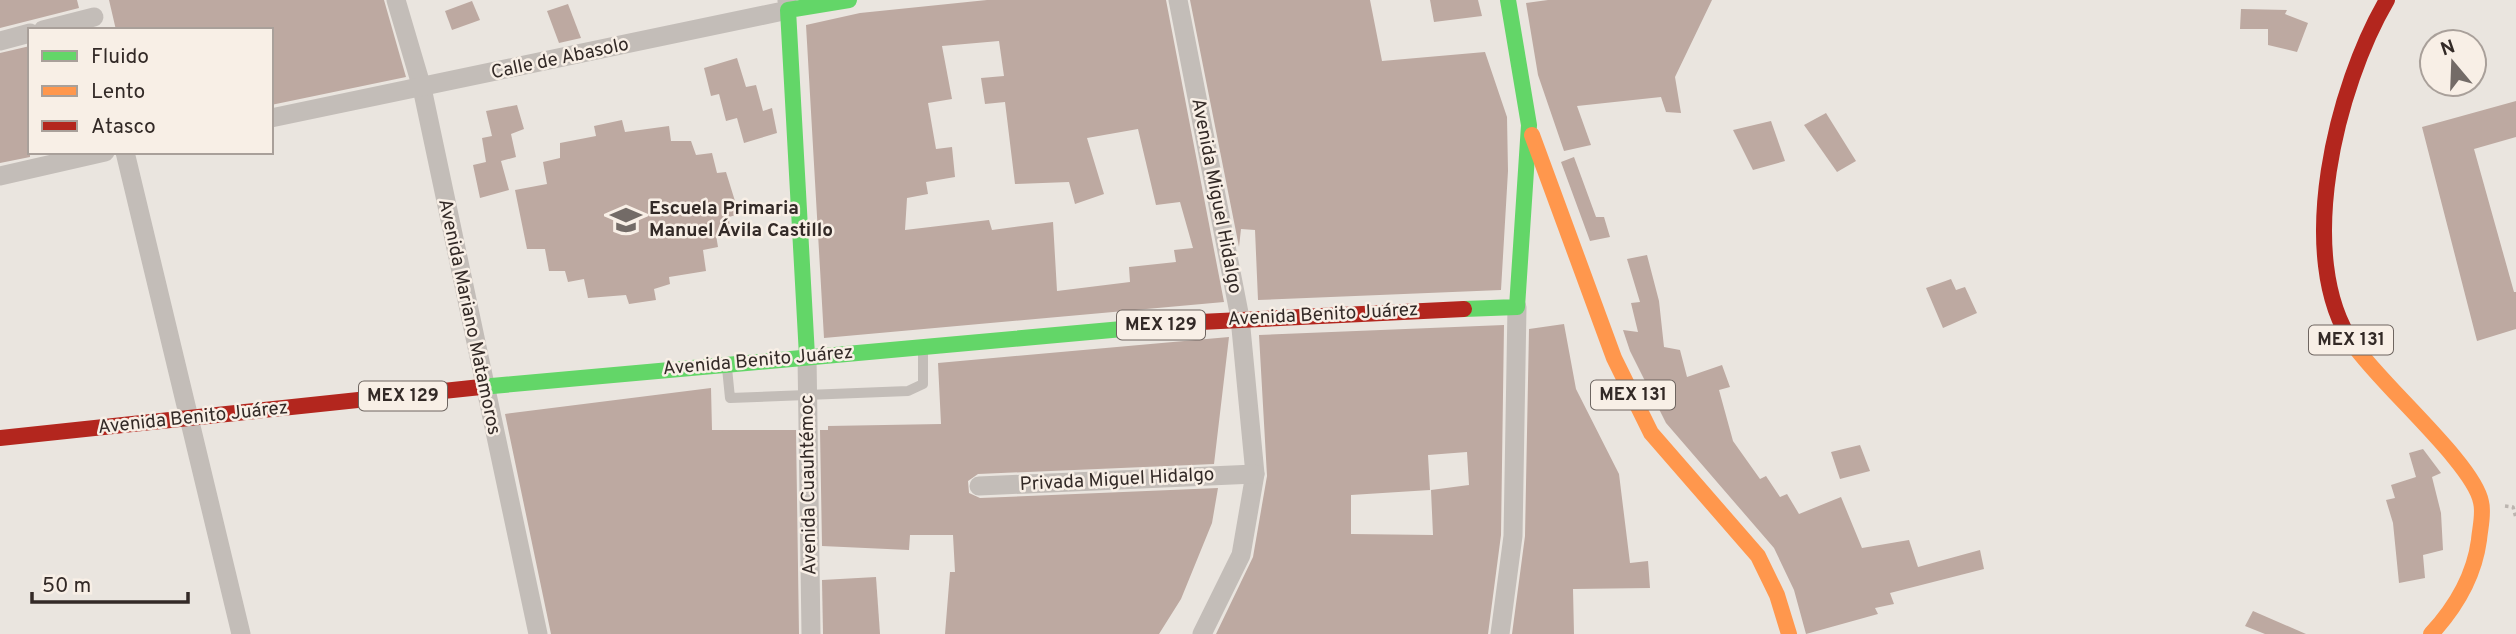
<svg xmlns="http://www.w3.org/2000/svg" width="2516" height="634" font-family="Overpass,sans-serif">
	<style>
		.building { fill: #bda9a1; fill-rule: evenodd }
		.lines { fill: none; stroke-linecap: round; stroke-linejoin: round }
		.path { stroke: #bcb5b0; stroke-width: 3.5; stroke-dasharray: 3.5 3.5; stroke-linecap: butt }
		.lane { stroke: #c3bdb8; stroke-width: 10 }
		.street { stroke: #c3bdb8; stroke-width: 19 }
		.fast { stroke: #63d668; stroke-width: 16 }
		.slow { stroke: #ff974d; stroke-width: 16 }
		.jam { stroke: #b3261e; stroke-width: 16 }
		.labels { text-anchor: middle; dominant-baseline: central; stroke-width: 5; stroke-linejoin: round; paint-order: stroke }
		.shield { fill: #f8efe6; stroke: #6e6560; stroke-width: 2 }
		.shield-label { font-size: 18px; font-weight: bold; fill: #332a27 }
		.street-label { font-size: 19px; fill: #332a27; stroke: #f8efe6 }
		.poi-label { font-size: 19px; font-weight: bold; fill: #332a27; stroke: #f8efe6; text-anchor: start }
	</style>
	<rect width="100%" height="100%" fill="#eae5df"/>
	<g class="building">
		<polygon points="0,0 77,0 79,8 0,28"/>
		<polygon points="109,0 384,0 406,77 271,105 271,30 116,30"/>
		<path d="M987 0H1166L1224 302 824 338 806 25 860 13ZM999 41 1004 76 981 78 985 104 1005 102 1015 184 1069 182 1075 204 1104 194 1087 138 1138 129 1156 205 1180 202 1193 248 1174 250 1176 262 1129 267 1130 282 1057 291 1053 222 992 230 989 220 905 230 907 198 928 194 926 182 955 177 952 147 936 149 928 103 952 99 942 46Z"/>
		<polygon points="1190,0 1370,0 1382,61 1485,52 1507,117 1508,171 1501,290 1258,300 1255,230 1241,229 1239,247"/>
		<polygon points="1430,0 1478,0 1482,16 1434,22"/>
		<polygon points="1548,0 1712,0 1675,77 1681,113 1666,112 1661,97 1577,106 1591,145 1564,151 1538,75 1526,3"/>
		<polygon points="472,1 480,20 452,30 445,11"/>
		<polygon points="568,4 581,38 559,43 547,11"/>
		<polygon points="2241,9 2287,10 2285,14 2308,23 2297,52 2268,45 2268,29 2240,29"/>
		<polygon points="30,46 30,157 0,163 0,53"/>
		<polygon points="737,58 746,87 756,85 763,111 772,108 777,133 744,143 737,118 726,121 719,94 711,96 704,68"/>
		<polygon points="2516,101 2516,137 2474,149 2514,292 2516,292 2516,329 2477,341 2422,127"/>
		<polygon points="517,105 524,129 511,134 516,157 501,161 509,190 480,198 473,165 486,162 482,138 492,136 486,111"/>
		<polygon points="1826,113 1856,161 1837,172 1804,125"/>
		<polygon points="622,120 625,132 669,126 671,141 691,141 696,155 712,153 717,173 726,172 739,214 729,217 730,232 716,235 718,247 703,250 706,271 669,277 670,284 654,289 656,300 629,304 626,295 588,298 584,279 568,282 565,271 549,271 545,249 527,249 515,190 547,184 543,162 560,158 560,143 596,136 594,126"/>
		<polygon points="1771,121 1785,161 1753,170 1733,130"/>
		<polygon points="1574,157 1596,217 1604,217 1610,237 1590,241 1561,162"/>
		<polygon points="1647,255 1659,301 1664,347 1680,350 1687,377 1722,365 1730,387 1719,390 1733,441 1760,479 1766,476 1780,497 1787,494 1799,514 1841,497 1862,548 1909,540 1918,567 1980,550 1984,569 1890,593 1894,604 1875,608 1878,614 1806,634 1794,590 1774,548 1666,423 1630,351 1623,330 1638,332 1631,303 1640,302 1627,259"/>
		<polygon points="1951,279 1956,290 1965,287 1977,313 1943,328 1926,288"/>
		<polygon points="1564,324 1576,389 1619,474 1630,563 1648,561 1650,588 1573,589 1574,634 1512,634 1525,536 1529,329"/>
		<path d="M1504 325 1501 535 1488 634H1216L1253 557 1267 476 1259 335ZM1467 452 1469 485 1431 490 1433 535 1351 534V495L1430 490 1428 455Z"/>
		<polygon points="1229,337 1214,464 978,474 968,481 969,493 980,498 1218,488 1212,523 1181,599 1159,634 945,634 950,572 955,572 953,535 910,535 909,550 822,546 820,430 828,430 828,426 941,424 938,363"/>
		<polygon points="711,388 712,430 796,430 799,634 551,634 505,414"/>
		<polygon points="1860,445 1870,471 1840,479 1831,452"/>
		<polygon points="2423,449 2441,473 2432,477 2441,513 2443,550 2423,555 2425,578 2399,583 2393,523 2386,500 2395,498 2391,485 2416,477 2409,453"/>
		<polygon points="876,577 880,634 823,634 822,580"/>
		<polygon points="2253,611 2306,634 2265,634 2245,626"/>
	</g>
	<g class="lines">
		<polyline class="path" points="2505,506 2513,507 2516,518"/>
		<polyline class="lane" points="727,368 730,398 908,391 923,384 923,352"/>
		<g class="street">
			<polyline points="396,0 422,88 538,634"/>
			<polyline points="1178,0 1240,318 1255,474 1241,555 1202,634"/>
			<polyline points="43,30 94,17"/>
			<polyline points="0,41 30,33"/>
			<polyline points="271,118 788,10 787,1"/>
			<polyline points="125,152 241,634"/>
			<polyline points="0,176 105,152"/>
			<polyline points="807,356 811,634"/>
			<polyline points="979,486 1255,474"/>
			<polyline points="1500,634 1513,536 1517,307"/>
		</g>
		<g class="fast">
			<polyline points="1464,309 1517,307 1529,125 1508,0"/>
			<polyline points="807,356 788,10 849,0"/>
			<polyline points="481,387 1200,322"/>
		</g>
		<g class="slow">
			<polyline points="1532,135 1614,358 1651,433 1758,556 1777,595 1789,634"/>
			<path d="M2353 344C2380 384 2474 464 2481 502 2484 514 2480 528 2479 540 2474 577 2456 607 2431 634"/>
		</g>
		<g class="jam">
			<polyline points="1200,322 1464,309"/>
			<path d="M2353 344C2293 257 2337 85 2387 0"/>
			<polyline points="0,438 481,387"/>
		</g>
	</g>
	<defs>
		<symbol id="school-bare" viewBox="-9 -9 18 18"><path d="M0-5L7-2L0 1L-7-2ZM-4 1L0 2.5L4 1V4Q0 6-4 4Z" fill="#736b67" stroke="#f8efe6" stroke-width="2.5" paint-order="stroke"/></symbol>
	</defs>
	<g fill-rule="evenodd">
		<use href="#school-bare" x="604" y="198" width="44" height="44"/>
	</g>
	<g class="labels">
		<g class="shield">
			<rect x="1117" y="310.5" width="88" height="29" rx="5"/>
			<rect x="2309" y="325.5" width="84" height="29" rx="5"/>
			<rect x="1591" y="380.5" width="84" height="29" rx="5"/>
			<rect x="359" y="381.5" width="88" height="29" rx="5"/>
		</g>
		<g class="shield-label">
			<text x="1161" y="325">MEX 129</text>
			<text x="2351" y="340">MEX 131</text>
			<text x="1633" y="395">MEX 131</text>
			<text x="403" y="396">MEX 129</text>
		</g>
		<g class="street-label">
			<text transform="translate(560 59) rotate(-12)">Calle de Abasolo</text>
			<text transform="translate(1216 196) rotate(79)">Avenida Miguel Hidalgo</text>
			<text transform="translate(1323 315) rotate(-3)">Avenida Benito Juárez</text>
			<text transform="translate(469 317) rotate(78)">Avenida Mariano Matamoros</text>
			<text transform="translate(758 361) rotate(-5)">Avenida Benito Juárez</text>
			<text transform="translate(193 418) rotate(-6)">Avenida Benito Juárez</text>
			<text transform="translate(1117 480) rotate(-3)">Privada Miguel Hidalgo</text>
			<text transform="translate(809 485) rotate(-91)">Avenida Cuauhtémoc</text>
		</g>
		<g class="poi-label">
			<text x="649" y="209">Escuela Primaria<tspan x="649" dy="22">Manuel Ávila Castillo</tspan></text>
		</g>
	</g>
	<rect x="28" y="28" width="245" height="126" fill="#f8efe6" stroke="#a9a09a" stroke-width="2"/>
	<rect x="42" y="51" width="35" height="10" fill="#63d668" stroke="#a9a09a" stroke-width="2"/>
	<text x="91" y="63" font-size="21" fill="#332a27">Fluido</text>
	<rect x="42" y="86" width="35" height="10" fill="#ff974d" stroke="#a9a09a" stroke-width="2"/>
	<text x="91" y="98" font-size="21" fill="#332a27">Lento</text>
	<rect x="42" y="121" width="35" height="10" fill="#b3261e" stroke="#a9a09a" stroke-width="2"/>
	<text x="91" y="133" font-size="21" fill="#332a27">Atasco</text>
	<g transform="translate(2453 63) rotate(341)"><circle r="33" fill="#f8efe6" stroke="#a9a09a" stroke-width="2"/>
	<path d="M0-5L12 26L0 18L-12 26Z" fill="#736b67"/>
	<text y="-10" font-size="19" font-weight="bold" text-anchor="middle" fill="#332a27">N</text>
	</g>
	<path d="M32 592v10h156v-10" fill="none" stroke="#332a27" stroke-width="3.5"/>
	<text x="42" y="592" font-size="21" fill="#332a27" stroke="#f8efe6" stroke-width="5" paint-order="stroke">50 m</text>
</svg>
